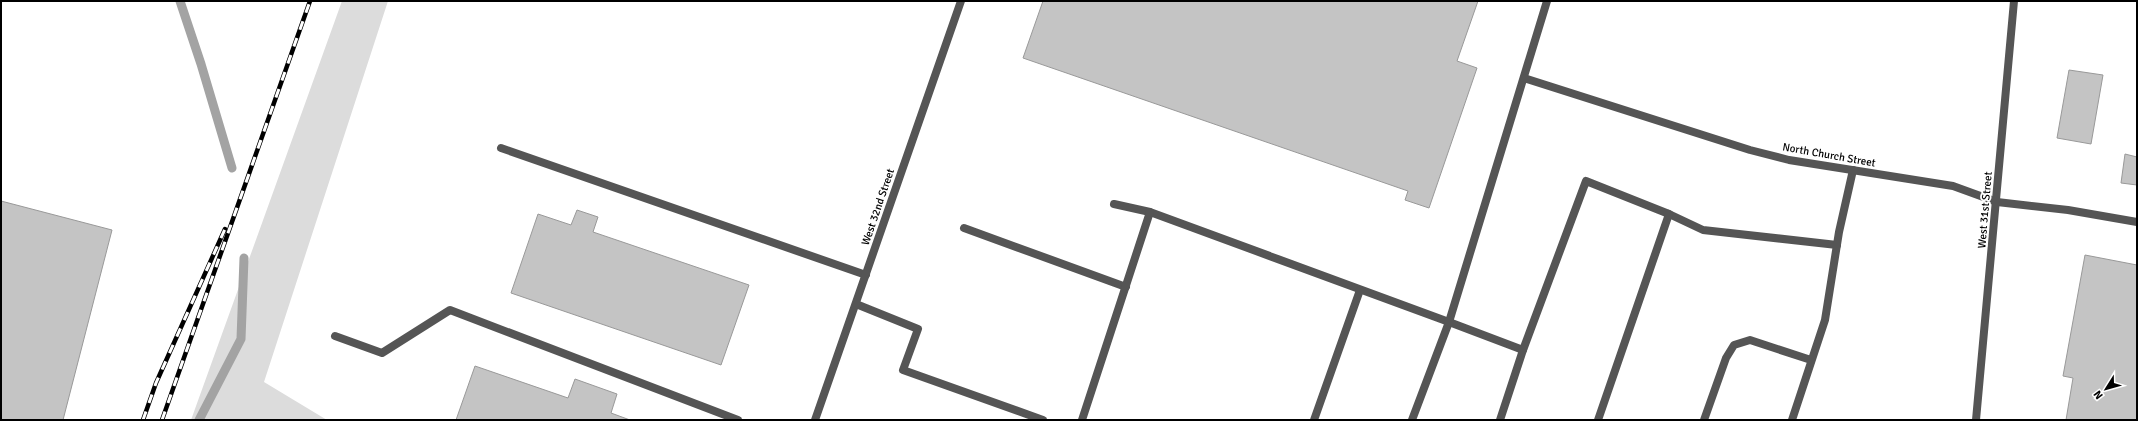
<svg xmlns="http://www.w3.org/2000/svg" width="2138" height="421" font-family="Signika,sans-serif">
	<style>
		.green { fill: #dcdcdc }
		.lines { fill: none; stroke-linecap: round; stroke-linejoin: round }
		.stream { stroke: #a3a3a3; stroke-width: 9 }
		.building { fill: #c4c4c4; stroke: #999 }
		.lane { stroke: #555; stroke-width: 8 }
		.street { stroke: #555; stroke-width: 8 }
		.rail-casing { stroke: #000; stroke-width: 4.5 }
		.rail { stroke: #fff; stroke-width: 3; stroke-dasharray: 9; stroke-linecap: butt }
		.labels { text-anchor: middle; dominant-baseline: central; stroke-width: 3.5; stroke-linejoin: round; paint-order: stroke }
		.street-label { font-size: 11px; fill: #000; stroke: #fff }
	</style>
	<rect width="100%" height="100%" fill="#fff"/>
	<polygon class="green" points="342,1 388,1 264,382 327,420 191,420"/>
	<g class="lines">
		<g class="stream">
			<polyline points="180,1 201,64 232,168"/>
			<polyline points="199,420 241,339 244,258"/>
		</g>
	</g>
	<g class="building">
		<polygon points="1043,1 1478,1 1457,61 1477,68 1429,208 1405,200 1408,191 1023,58"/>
		<polygon points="2069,70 2103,75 2091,144 2057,138"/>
		<polygon points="2125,154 2137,157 2137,185 2121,183"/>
		<polygon points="1,201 112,230 63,420 1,420"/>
		<polygon points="577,210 598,217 593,232 749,285 721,365 511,293 538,214 571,225"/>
		<polygon points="2085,255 2137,265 2137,420 2066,420 2073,378 2063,376"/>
		<polygon points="475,366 568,398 575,379 617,394 611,413 630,420 456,420"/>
	</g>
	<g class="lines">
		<g class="lane">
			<polyline points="501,148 866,275"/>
			<polyline points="1114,204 1150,212 1449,322 1412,420"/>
			<polyline points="1669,214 1703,230 1837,245"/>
			<polyline points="964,228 1126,287"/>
			<polyline points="856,304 918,329 903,370 1043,420"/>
			<polyline points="335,336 382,353 450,310 738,420"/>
			<polyline points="1523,350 1449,322 1547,1"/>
			<polyline points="1082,420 1150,212"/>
			<polyline points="1314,420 1360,290"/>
			<polyline points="1500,420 1523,350 1586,181 1669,214 1598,420"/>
			<polyline points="1704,420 1726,358 1734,345 1750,340 1811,360"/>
			<polyline points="1792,420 1825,320 1839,232 1853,170"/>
		</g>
		<g class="street">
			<polyline points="1524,78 1750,150 1789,160 1953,186 1997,202 2068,210 2137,222"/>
			<polyline points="815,420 961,1"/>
			<polyline points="1976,420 2014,1"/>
		</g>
		<defs>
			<g id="rail">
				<polyline points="143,420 156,383 225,229"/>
				<polyline points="162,420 310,1"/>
			</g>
		</defs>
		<use href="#rail" class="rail-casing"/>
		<use href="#rail" class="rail"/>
	</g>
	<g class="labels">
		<g class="street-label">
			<text transform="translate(1829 155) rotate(10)">North Church Street</text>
			<text transform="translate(878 207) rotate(-71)">West 32nd Street</text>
			<text transform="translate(1985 210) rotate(-85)">West 31st Street</text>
		</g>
	</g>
	<rect width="2138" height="421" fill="none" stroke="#000000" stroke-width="4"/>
	<g transform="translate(2106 389) rotate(233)" stroke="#ffffff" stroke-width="3" paint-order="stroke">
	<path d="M0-3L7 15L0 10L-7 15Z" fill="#000000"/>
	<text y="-6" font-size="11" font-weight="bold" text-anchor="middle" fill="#000000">N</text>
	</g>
</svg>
